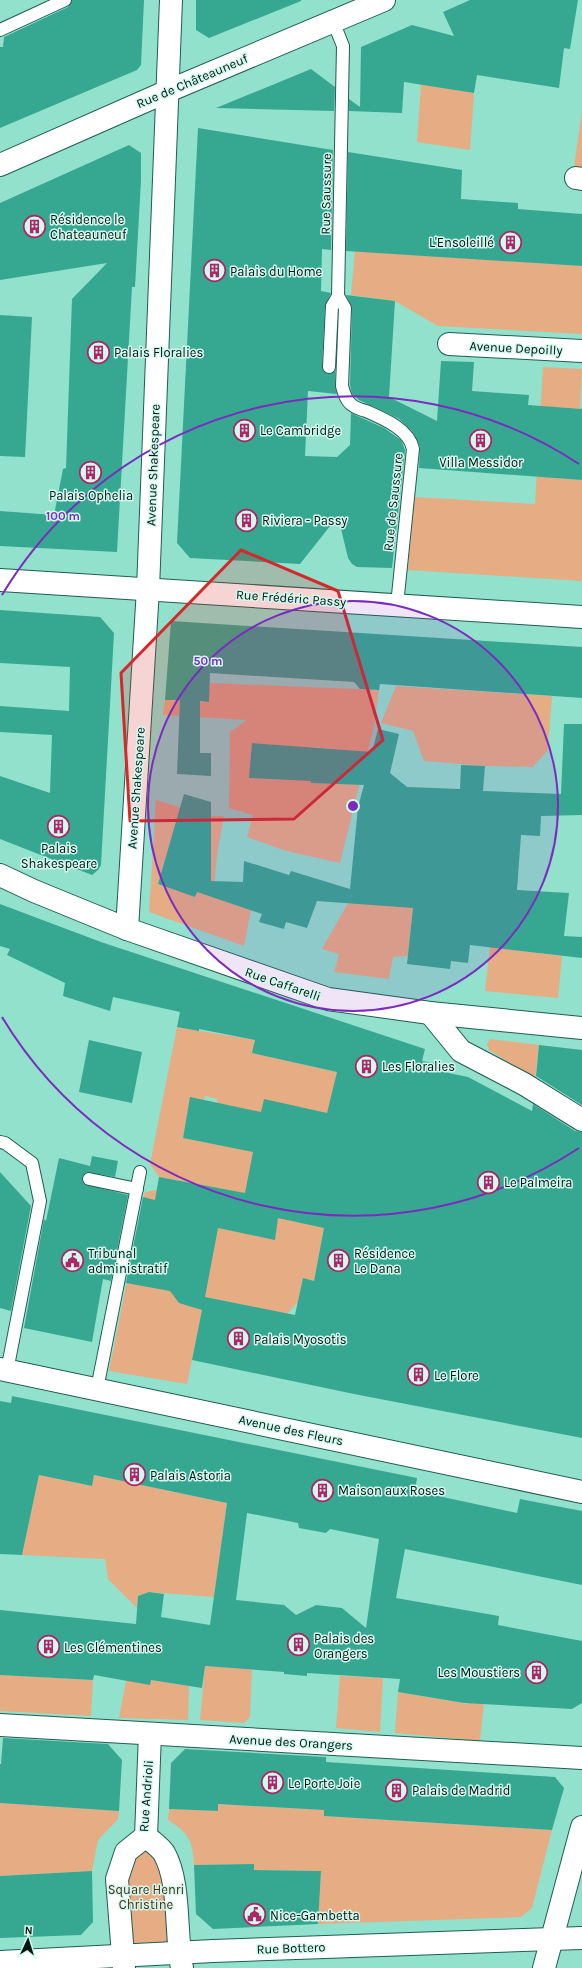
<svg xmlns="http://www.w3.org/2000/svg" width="582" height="1968" font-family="Karla,sans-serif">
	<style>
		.green { fill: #e6ac84; fill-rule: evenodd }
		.building { fill: #36a891; fill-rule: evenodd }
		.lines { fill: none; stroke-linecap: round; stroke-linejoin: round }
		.service-casing { stroke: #1f5d50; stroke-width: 14 }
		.minor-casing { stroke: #1f5d50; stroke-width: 24 }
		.tertiary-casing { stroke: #1f5d50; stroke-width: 24 }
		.secondary-casing { stroke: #1f5d50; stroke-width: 24 }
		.service { stroke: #fff; stroke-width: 12 }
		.minor { stroke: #fff; stroke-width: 22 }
		.tertiary { stroke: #fff; stroke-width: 22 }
		.secondary { stroke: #fff; stroke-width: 22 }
		.marked { fill: #d62828; fill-opacity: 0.2; stroke: #d62828; stroke-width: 3; stroke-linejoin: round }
		.ring { fill: none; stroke: #7b2cbf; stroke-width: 2 }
		.labels { text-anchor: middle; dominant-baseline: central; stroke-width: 3; stroke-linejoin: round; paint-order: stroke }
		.street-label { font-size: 13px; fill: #001510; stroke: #d3f9ef }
		.poi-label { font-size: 13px; fill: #001510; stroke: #d3f9ef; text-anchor: start }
		.park-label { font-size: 13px; fill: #4d2a0e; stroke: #d3f9ef }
		.centre { fill: #7b2cbf; stroke: #d3f9ef; stroke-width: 2 }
		.ring-label { font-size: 12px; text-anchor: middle; font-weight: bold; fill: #7b2cbf; stroke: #d3f9ef; stroke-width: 3; stroke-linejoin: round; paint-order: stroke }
	</style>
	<rect width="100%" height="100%" fill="#92e1cd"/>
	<g class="green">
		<polygon points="421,84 474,93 470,150 417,142"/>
		<polygon points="582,111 582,168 574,167"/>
		<polygon points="355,251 582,266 582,334 438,326 395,301 351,295"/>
		<polygon points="543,367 582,369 580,409 559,407 553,478 582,480 582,581 408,570 414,497 535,504"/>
		<path d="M209 683 379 690 374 726 340 863 286 851 247 837 253 815 229 808 230 732 247 720 163 715 165 700 209 702ZM252 743 284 746 282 780 250 778ZM313 747 344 750 342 784 311 783Z"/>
		<polygon points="396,686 552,696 548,750 533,767 485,766 424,761 413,731 381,723"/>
		<path d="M156 800 207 816H224L217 855 213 897 251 910 244 946 149 912ZM171 840 210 852 195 896 158 884Z"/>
		<polygon points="414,895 408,956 393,957 389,979 334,972 339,954 322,949 348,903"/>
		<polygon points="490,947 562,956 558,998 485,991"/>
		<path d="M177 1027 255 1040 252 1053 337 1072 330 1109 290 1159 264 1100 238 1232 279 1212 324 1228 314 1281 303 1278 298 1302 287 1314 205 1297 187 1384 109 1371 145 1192 157 1190H226L159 1177 150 1164ZM205 1096 217 1099 223 1146 183 1138 190 1098 204 1100Z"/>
		<polygon points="490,1039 539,1045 535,1079 489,1050 487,1044"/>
		<polygon points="39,1475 91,1486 94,1475 227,1503 214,1597 149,1592 138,1596 137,1608 108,1579 105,1559 22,1555"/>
		<polygon points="495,1642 484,1704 480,1741 395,1733 398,1692 468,1704 476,1661"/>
		<polygon points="129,1666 151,1680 189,1686 188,1720 119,1718"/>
		<polygon points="205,1666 252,1669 250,1717 244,1723 200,1720"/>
		<polygon points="0,1675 93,1680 91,1716 0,1711"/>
		<polygon points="340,1676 383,1678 380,1732 336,1728"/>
		<polygon points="0,1803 119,1811 118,1819 98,1840 92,1871 0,1876"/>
		<path d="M218 1804 324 1810V1816L552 1830 532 1908 521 1917 318 1924 321 1871 254 1870V1864L194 1865C193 1841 189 1833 168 1820L169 1809 218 1811Z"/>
		<polygon points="145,1843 159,1856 172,1946 128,1949 122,1878"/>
	</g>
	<g class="building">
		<polygon points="72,0 144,0 141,65 137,70 0,128 0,47 3,47 4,37 68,7"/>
		<polygon points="196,0 301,0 301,1 209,38 196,30"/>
		<polygon points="470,0 578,0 570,49 564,48 559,88 477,75 474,93 404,82 402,113 349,111 349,99 360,107 361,47 412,25 454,36 443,12"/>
		<polygon points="311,69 335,87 334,111 216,108"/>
		<polygon points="198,128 333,150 331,250 322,249 321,291 331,293 325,306 322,367 325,373 329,374 335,371 335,386 337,394 308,391 305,456 337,457 350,445 351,413 384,428 401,440 405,450 392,568 357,567 352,564 348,558 338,516 300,564 190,558 177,543"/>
		<polygon points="129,145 141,153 141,181 135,287 132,287 117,552 0,546 0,511 54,515 63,469 66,468 72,299 107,263 0,280 0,203"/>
		<polygon points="348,152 462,170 461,199 518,203 518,209 582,214 582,266 346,251"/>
		<polygon points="346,295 395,301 389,397 437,421 441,361 474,362 472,391 529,395 528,405 582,409 582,480 419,468 420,447 412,431 399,419 359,400 352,394 350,385 352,308"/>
		<polygon points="0,315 32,317 25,457 0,456"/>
		<polygon points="0,610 100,617 114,633 101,865 98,870 92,875 0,839 0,776 50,793 52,735 0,732 0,706 69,711 70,667 0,663"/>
		<polygon points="171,621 582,647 582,698 380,684 379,690 360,689 354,682 210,673 209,702 200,701 200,753 211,753 211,776 177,774 180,700 165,700"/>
		<polygon points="564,724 582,724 582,815 541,816 540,836 521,835 517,890 569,893 564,936 582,937 582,958 470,945 468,963 451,961 450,969 407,964 413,908 317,901 307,928 286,922 284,929 259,922 262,914 197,892 195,897 158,884 184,794 211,802 211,881 243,882 244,861 289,875 291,871 350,889 358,807 364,785 311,783 311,781 249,778 252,743 372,752 378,729 399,734 390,773 407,787 460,789 461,765 485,766 483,791 561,794"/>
		<path d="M0 904 101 942 425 1049 422 1061 440 1064 439 1071 468 1077 532 1111 533 1104 575 1131 582 1132V1438L354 1394 192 1360 202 1310 179 1303 170 1291 126 1283 143 1197 155 1200 159 1177 245 1193 253 1152 183 1138 190 1097 261 1112 264 1099 327 1113 337 1072 252 1053 255 1040 199 1029V1031L177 1027 180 1012 113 997 110 1011 63 996 65 983 7 955 10 949 0 946ZM278 1218 324 1228 314 1281 303 1278 295 1315 205 1297 218 1228 275 1240Z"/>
		<polygon points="89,1040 142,1052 132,1103 79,1092"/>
		<polygon points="539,1045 582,1050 582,1105 536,1076"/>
		<polygon points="92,1156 118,1161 115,1177 87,1172 82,1177 84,1184 128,1195 111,1281 103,1279 92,1342 24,1328 44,1219 46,1221 59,1158 90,1166"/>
		<polygon points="0,1172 31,1206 11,1311 0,1308"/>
		<path d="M12 1396 417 1478 415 1491 517 1513 520 1499 582 1511V1585L405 1549 396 1598 499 1616 498 1625 582 1641V1703L572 1709 464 1703 398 1692 400 1679 307 1673V1676L284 1674V1672L205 1666 202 1688 151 1680 150 1685 94 1675 93 1680 0 1675V1610L136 1624 138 1596 149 1592 164 1594 161 1617 210 1625 227 1503 94 1475 92 1486 39 1475 22 1555 0 1554V1401L11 1403ZM247 1513 298 1523 299 1528 326 1533 330 1529 379 1539 366 1628 342 1608 316 1605 296 1615 284 1605 236 1600Z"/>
		<polygon points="3,1738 108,1744 122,1760 119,1811 0,1803 0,1764 1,1764"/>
		<polygon points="185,1749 326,1757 326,1762 555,1777 564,1788 552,1830 324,1816 324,1810 218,1804 218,1811 169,1809 171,1763"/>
		<polygon points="254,1864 254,1870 321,1871 318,1924 213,1929 196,1914 194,1865"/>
		<polygon points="92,1871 93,1922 81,1935 0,1938 0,1876"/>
	</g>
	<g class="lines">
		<defs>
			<g id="service">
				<polyline points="0,30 65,0"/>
				<path d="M338 296 345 308 342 386C344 393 346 401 352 405 356 408 362 410 366 411 384 419 409 429 413 449L397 605"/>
				<polyline points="329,367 332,306 338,296 343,46 333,21"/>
				<polyline points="0,1142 5,1143 32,1163 40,1201 7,1371"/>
				<polyline points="89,1179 137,1189"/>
				<polyline points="97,1389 140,1172"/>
			</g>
			<g id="minor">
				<polyline points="576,178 582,179"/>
				<polyline points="449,344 582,351"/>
				<polyline points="0,875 34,891 127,929 328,999 430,1013 582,1028"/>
				<polyline points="127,929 148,589 171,0"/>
				<polyline points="430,1013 461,1051 524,1084 582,1120"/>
				<polyline points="0,1725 582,1758"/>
				<path d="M146 1836C151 1841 160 1847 164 1853 181 1883 175 1934 182 1968"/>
				<polyline points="124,1968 117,1879 126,1852 146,1836 150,1734"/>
				<polyline points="544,1968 582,1827"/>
			</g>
			<g id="tertiary">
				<polyline points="0,165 168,91 384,0"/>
				<polyline points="0,580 582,617"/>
			</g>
			<g id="secondary">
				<polyline points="0,1369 582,1492"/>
				<polyline points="0,1962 213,1951 582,1938"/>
			</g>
		</defs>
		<use href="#service" class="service-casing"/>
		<use href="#minor" class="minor-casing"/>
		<use href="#tertiary" class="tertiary-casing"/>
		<use href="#secondary" class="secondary-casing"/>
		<use href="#service" class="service"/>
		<use href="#minor" class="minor"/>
		<use href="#tertiary" class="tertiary"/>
		<use href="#secondary" class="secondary"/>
	</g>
	<path class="marked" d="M241 550 338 591 383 740 294 819 130 821 121 673Z"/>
	<circle cx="353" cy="806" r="205" fill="#7b2cbf" fill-opacity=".12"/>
	<g class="ring">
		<circle cx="353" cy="806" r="205"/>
		<path d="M579 1148A410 410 0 0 1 2 1017M2 595A410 410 0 0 1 579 464"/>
	</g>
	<defs>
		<symbol id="building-ring" viewBox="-11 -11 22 22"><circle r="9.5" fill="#d3f9ef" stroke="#ae2568" stroke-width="1.5"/><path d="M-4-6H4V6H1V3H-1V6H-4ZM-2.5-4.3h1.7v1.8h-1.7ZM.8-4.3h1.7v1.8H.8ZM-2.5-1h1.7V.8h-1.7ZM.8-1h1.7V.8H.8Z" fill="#ae2568"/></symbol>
		<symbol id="civic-ring" viewBox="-11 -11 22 22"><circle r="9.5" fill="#d3f9ef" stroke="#ae2568" stroke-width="1.5"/><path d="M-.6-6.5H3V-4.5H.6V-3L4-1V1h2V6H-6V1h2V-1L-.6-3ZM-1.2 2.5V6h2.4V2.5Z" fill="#ae2568"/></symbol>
	</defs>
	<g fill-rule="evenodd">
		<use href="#building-ring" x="22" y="214" width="25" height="25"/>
		<use href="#building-ring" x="498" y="230" width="25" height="25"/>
		<use href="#building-ring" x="202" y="258" width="25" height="25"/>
		<use href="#building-ring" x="86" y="340" width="25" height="25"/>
		<use href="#building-ring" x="232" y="418" width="25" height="25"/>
		<use href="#building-ring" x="468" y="428" width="25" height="25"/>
		<use href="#building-ring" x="78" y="460" width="25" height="25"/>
		<use href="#building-ring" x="234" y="508" width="25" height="25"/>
		<use href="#building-ring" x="46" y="814" width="25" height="25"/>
		<use href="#building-ring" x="354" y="1054" width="25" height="25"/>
		<use href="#building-ring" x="476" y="1170" width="25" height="25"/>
		<use href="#civic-ring" x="60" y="1248" width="25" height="25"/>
		<use href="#building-ring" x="326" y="1248" width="25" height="25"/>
		<use href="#building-ring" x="226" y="1326" width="25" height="25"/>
		<use href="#building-ring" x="406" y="1362" width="25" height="25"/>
		<use href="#building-ring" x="122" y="1462" width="25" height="25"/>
		<use href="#building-ring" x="310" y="1478" width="25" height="25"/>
		<use href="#building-ring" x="286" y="1632" width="25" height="25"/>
		<use href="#building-ring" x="36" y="1634" width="25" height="25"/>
		<use href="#building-ring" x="524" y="1660" width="25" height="25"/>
		<use href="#building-ring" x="260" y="1770" width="25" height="25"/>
		<use href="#building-ring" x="384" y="1778" width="25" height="25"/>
		<use href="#civic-ring" x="242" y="1902" width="25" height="25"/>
	</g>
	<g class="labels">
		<g class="street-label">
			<text transform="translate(192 81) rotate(-23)">Rue de Châteauneuf</text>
			<text transform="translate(326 194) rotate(-89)">Rue Saussure</text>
			<text transform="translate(516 348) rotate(3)">Avenue Depoilly</text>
			<text transform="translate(153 465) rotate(-88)">Avenue Shakespeare</text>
			<text transform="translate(393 502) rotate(-84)">Rue de Saussure</text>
			<text transform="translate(291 598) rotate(4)">Rue Frédéric Passy</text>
			<text transform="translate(136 788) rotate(-86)">Avenue Shakespeare</text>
			<text transform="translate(283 984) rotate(19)">Rue Caffarelli</text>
			<text transform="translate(291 1430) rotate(12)">Avenue des Fleurs</text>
			<text transform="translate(291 1742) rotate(3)">Avenue des Orangers</text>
			<text transform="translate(146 1796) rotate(-86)">Rue Andrioli</text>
			<text transform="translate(291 1948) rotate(-2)">Rue Bottero</text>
		</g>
		<g class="poi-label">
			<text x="50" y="219">Résidence le<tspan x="50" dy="15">Chateauneuf</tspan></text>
			<text x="494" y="242" text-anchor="end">L'Ensoleillé</text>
			<text x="230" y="271">Palais du Home</text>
			<text x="114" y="352">Palais Floralies</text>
			<text x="260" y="430">Le Cambridge</text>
			<text x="481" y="462" text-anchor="middle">Villa Messidor</text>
			<text x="91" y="495" text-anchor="middle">Palais Ophelia</text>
			<text x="262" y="520">Riviera - Passy</text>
			<text x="59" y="848" text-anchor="middle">Palais<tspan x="59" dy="15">Shakespeare</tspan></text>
			<text x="382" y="1066">Les Floralies</text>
			<text x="504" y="1182">Le Palmeira</text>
			<text x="88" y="1253">Tribunal<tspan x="88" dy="15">administratif</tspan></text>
			<text x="354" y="1253">Résidence<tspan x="354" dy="15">Le Dana</tspan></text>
			<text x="254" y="1339">Palais Myosotis</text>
			<text x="434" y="1375">Le Flore</text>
			<text x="150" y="1475">Palais Astoria</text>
			<text x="338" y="1490">Maison aux Roses</text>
			<text x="314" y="1638">Palais des<tspan x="314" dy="15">Orangers</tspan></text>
			<text x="64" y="1647">Les Clémentines</text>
			<text x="520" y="1672" text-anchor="end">Les Moustiers</text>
			<text x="288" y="1783">Le Porte Joie</text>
			<text x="412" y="1790">Palais de Madrid</text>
			<text x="270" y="1915">Nice-Gambetta</text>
		</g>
		<g class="park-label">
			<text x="146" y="1889">Square Henri<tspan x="146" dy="15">Christine</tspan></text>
		</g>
	</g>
	<circle cx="353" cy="806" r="6" class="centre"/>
	<g class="ring-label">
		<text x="63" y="520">100 m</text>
		<text x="208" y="665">50 m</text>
	</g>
	<g transform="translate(28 1940) rotate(4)" stroke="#d3f9ef" stroke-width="3" paint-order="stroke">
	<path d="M0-3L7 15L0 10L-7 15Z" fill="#001510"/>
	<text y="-6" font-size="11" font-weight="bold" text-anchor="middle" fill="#001510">N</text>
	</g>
</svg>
